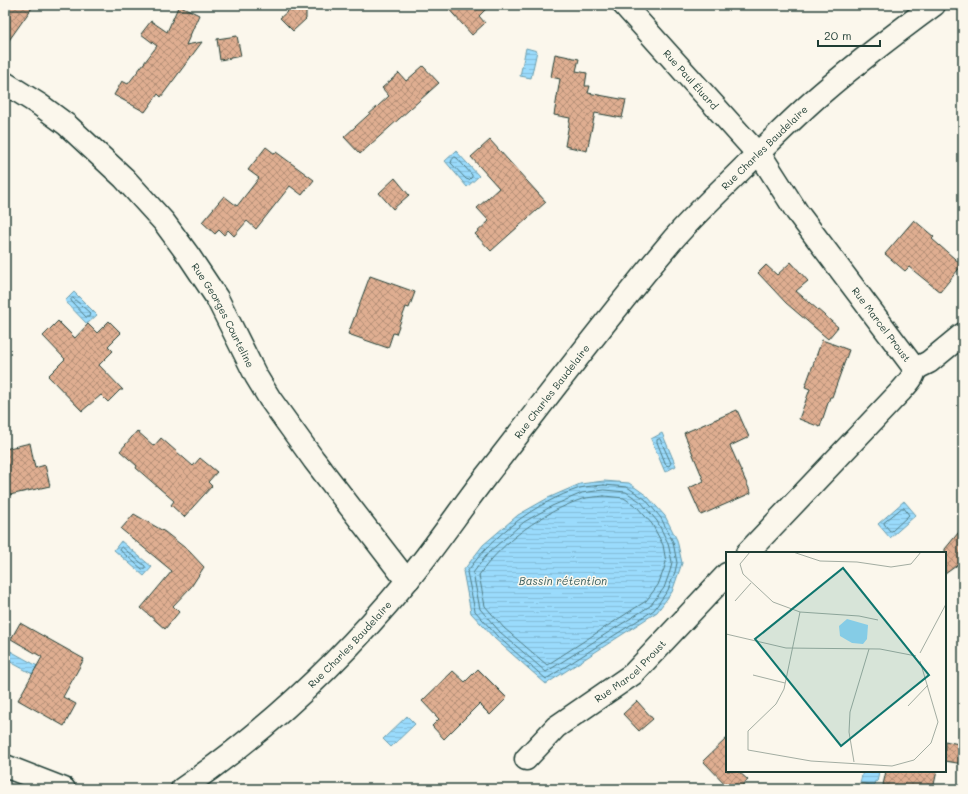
<svg xmlns="http://www.w3.org/2000/svg" width="968" height="794" font-family="Mali,sans-serif">
	<style>
		.water { fill: url(#water-rules); stroke: #699cac }
		.lines { fill: none; stroke-linecap: round; stroke-linejoin: round }
		.shore { stroke: #507c84; stroke-width: 1 }
		.building { fill: url(#building-cross-hatch); stroke: #1f3d34 }
		.minor-casing { stroke: #1f3d34; stroke-width: 25 }
		.minor { stroke: #fbf7ec; stroke-width: 22 }
		.labels { text-anchor: middle; dominant-baseline: central; stroke-width: 3; stroke-linejoin: round; paint-order: stroke }
		.street-label { font-size: 10px; fill: #1f3d34; stroke: #fbf7ec }
		.water-label { font-size: 11px; font-style: italic; fill: #385d5c; stroke: #fbf7ec }
		.inset-road { fill: none; stroke: #a3ada2; stroke-width: 1 }
		.view { fill: #0f766e; fill-opacity: 0.15; stroke: #0f766e; stroke-width: 2 }
		.inset-edge { fill: none; stroke: #1f3d34; stroke-width: 2 }
	</style>
	<defs>
		<pattern id="water-rules" width="6" height="5" patternUnits="userSpaceOnUse"><rect width="6" height="5" fill="#9adbfc"/><path d="M0 2.5h6" fill="none" stroke="#84bdd9"/></pattern>
		<pattern id="building-cross-hatch" width="8" height="8" patternUnits="userSpaceOnUse"><rect width="8" height="8" fill="#dfae91"/><path d="M0 0l8 8M0 8l8-8" fill="none" stroke="#b48f77"/></pattern>
	</defs>
	<rect width="100%" height="100%" fill="#fbf7ec"/>
	<filter id="ink" filterUnits="userSpaceOnUse"><feTurbulence type="fractalNoise" baseFrequency=".025" numOctaves="2"/><feDisplacementMap in="SourceGraphic" scale="8" xChannelSelector="R" yChannelSelector="G"/><feConvolveMatrix kernelMatrix="1 2 1 2 8 2 1 2 1" color-interpolation-filters="sRGB"/></filter>
	<g filter="url(#ink)">
		<g class="water">
			<polygon points="526,48 537,51 531,78 520,76"/>
			<polygon points="456,151 479,176 467,187 445,161"/>
			<polygon points="74,292 97,315 87,324 65,301"/>
			<polygon points="662,433 676,466 665,472 651,439"/>
			<polygon points="604,481 629,483 647,496 665,516 677,540 682,563 672,592 657,612 546,684 494,638 471,613 463,571 483,545 518,515 548,498 580,484"/>
			<polygon points="904,501 916,515 890,538 878,524"/>
			<polygon points="121,541 152,567 144,576 114,550"/>
			<polygon points="5,648 41,668 36,676 5,659"/>
			<polygon points="407,716 415,724 391,747 383,739"/>
			<polygon points="863,771 879,771 877,782 875,781 874,786 860,783"/>
		</g>
		<g class="lines">
			<g class="shore">
				<polygon points="455,157 457,158 472,175 472,177 469,180 466,179 451,163 452,160"/>
				<polygon points="73,298 90,313 89,317 86,317 72,302 71,300"/>
				<polygon points="660,439 671,463 669,466 666,465 657,442 657,440"/>
				<path d="M604 485 627 487 645 499 661 518 673 542 677 563 675 572 668 590 654 610 546 679 497 636 475 611 467 572C494 534 535 503 580 488 587 486 596 486 604 485Z"/>
				<polygon points="604,490 626,492 641,502 657,521 668,543 672,562 670,571 664,588 650,606 546,672 500,632 480,609 473,573 489,552 524,522 552,506 582,493"/>
				<path d="M604 496 624 498 637 507 652 524 663 545 666 562 664 569 658 585 646 601 547 665 504 628 485 606 479 575C504 540 542 513 582 499 589 497 597 497 604 496Z"/>
				<polygon points="902,508 904,508 909,515 892,531 890,531 885,525 884,523"/>
				<polygon points="122,547 145,566 145,569 142,569 121,551 120,549"/>
			</g>
		</g>
		<g class="building">
			<polygon points="5,5 34,5 5,46"/>
			<polygon points="179,5 199,15 186,45 202,42 161,97 158,94 145,112 114,95 122,81 128,84 157,46 141,34 151,21 167,32"/>
			<polygon points="288,5 306,5 306,19 293,31 280,18 288,11"/>
			<polygon points="445,5 490,5 479,16 485,23 472,35"/>
			<polygon points="237,36 241,56 220,60 217,39"/>
			<polygon points="555,54 579,59 576,71 587,73 585,86 590,86 588,93 626,100 622,118 595,113 587,151 565,146 570,118 554,115 560,79 551,77"/>
			<polygon points="423,66 439,83 360,154 344,137 389,96 382,88 399,73 406,81"/>
			<polygon points="490,140 546,202 491,251 475,234 489,221 477,208 499,188 471,157"/>
			<polygon points="266,147 275,154 276,152 314,180 302,195 290,186 256,229 247,221 234,236 228,230 224,235 219,230 215,234 202,222 224,196 237,206 259,178 248,170"/>
			<polygon points="395,178 409,195 393,209 379,193"/>
			<polygon points="914,220 934,237 932,239 962,265 940,292 909,267 905,271 885,254"/>
			<polygon points="791,262 808,281 796,291 838,327 828,339 786,303 758,273 766,265 777,275"/>
			<polygon points="370,276 415,292 409,308 406,307 396,334 393,333 388,348 348,334"/>
			<polygon points="58,321 75,338 88,324 97,333 109,321 121,333 108,346 113,351 99,365 123,390 120,390 108,402 101,395 82,411 48,376 65,359 43,336"/>
			<polygon points="822,340 849,350 832,397 830,397 820,427 799,419 810,389 805,387"/>
			<polygon points="737,410 749,437 730,446 751,493 701,515 689,488 704,481 684,433"/>
			<polygon points="137,431 154,446 161,438 193,466 200,458 217,472 208,482 212,486 184,517 171,505 174,501 136,468 137,466 120,451"/>
			<polygon points="30,443 35,468 45,465 50,486 5,496 5,449"/>
			<polygon points="134,514 165,532 189,551 204,567 191,587 173,606 179,612 165,629 141,608 172,571 121,529"/>
			<polygon points="963,527 963,561 945,574 945,549"/>
			<polygon points="20,623 84,659 63,697 76,704 64,726 18,700 42,657 11,639"/>
			<polygon points="478,669 507,698 490,715 479,704 444,739 432,726 439,719 422,701 453,671 465,682"/>
			<polygon points="637,701 653,719 639,731 623,714"/>
			<polygon points="727,738 727,771 738,771 748,780 738,789 730,789 703,761"/>
			<polygon points="945,741 963,745 963,764 945,761"/>
			<polygon points="886,771 937,771 933,789 900,789 883,785"/>
		</g>
		<g class="lines">
			<defs>
				<g id="minor">
					<path id="s1" d="M624 5 765 162 797 212 915 369C914 378 906 385 900 392L747 553"/>
					<path id="s2" d="M5 83 40 105 67 125 124 178 164 222 189 256 217 298 256 376 270 399 314 460 401 573 409 579"/>
					<polyline points="915,369 929,362 963,334"/>
					<path id="s3" d="M526 759 556 727 633 674 727 574"/>
					<polyline points="5,766 64,789"/>
					<path id="s4" d="M182 789C267 731 342 660 407 581 435 547 459 511 486 476 547 398 606 319 670 243 692 217 718 193 742 169 769 143 794 117 822 93 858 62 896 33 934 5"/>
				</g>
			</defs>
			<use href="#minor" class="minor-casing"/>
			<use href="#minor" class="minor"/>
		</g>
	</g>
	<g class="labels">
		<g class="street-label">
			<text stroke="none"><textPath href="#s1" startOffset="100">Rue Paul Éluard</textPath></text>
			<text stroke="none"><textPath href="#s4" startOffset="870">Rue Charles Baudelaire</textPath></text>
			<text stroke="none"><textPath href="#s2" startOffset="323">Rue Georges Courteline</textPath></text>
			<text stroke="none"><textPath href="#s1" startOffset="411">Rue Marcel Proust</textPath></text>
			<text stroke="none"><textPath href="#s4" startOffset="546">Rue Charles Baudelaire</textPath></text>
			<text stroke="none"><textPath href="#s4" startOffset="222">Rue Charles Baudelaire</textPath></text>
			<text stroke="none"><textPath href="#s3" startOffset="137">Rue Marcel Proust</textPath></text>
		</g>
		<g class="water-label">
			<text x="563" y="580">Bassin rétention</text>
		</g>
	</g>
	<g transform="translate(726 552)">
		<rect width="220" height="220" fill="#fbf7ec"/>
		<path d="M121 67 142 73 141 87 137 92 126 91 114 84 113 74Z" fill="#9adbfc"/>
		<path class="inset-road" d="M24 0 14 12 17 22 47 50 74 60M67 0 94 9 131 10 165 15 185 12 195 0M9 49 25 31M152 68 133 64 74 60 58 137 50 152 22 179V198L85 209 166 214 188 208 205 191 212 170 194 109M0 82 60 96 154 97 190 104M194 101 220 52M27 123 59 131M182 154 202 133M128 210 123 180 124 160 143 97"/>
		<path class="view" d="M117 16 203 123 115 194 29 87Z"/>
		<rect width="220" height="220" class="inset-edge"/>
	</g>
	<rect width="968" height="794" fill="none" stroke="#fbf7ec" stroke-width="20"/>
	<rect x="10" y="10" width="948" height="774" fill="none" stroke="#1f3d34" stroke-width="1.5" filter="url(#ink)"/>
	<path d="M818 40v6h62v-6" fill="none" stroke="#1f3d34" stroke-width="2"/>
	<text x="824" y="40" font-size="12" fill="#1f3d34" stroke="#fbf7ec" stroke-width="3" paint-order="stroke">20 m</text>
</svg>
